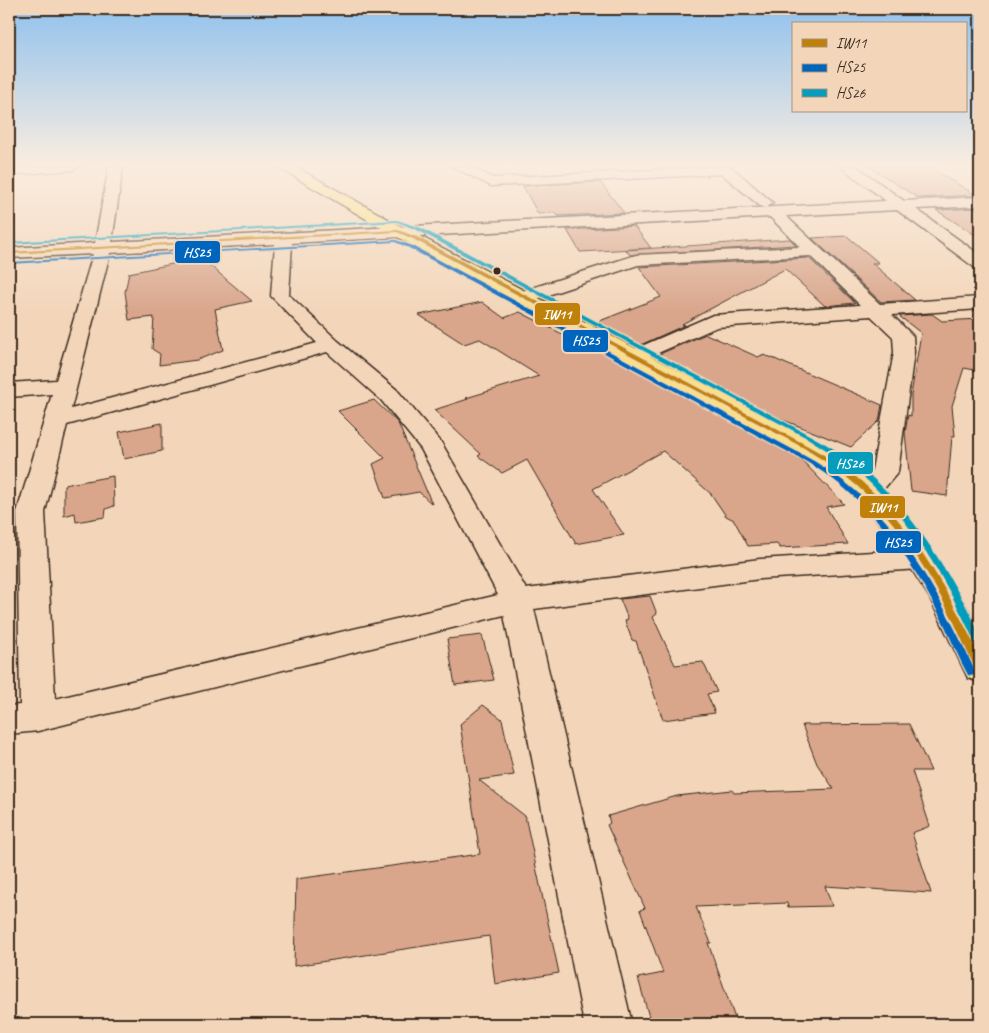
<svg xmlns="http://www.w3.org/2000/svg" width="989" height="1033" font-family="Caveat,sans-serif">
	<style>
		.building { fill: #d9a68c; stroke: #3b2a1e }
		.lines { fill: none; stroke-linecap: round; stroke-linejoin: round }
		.minor-casing { stroke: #3b2a1e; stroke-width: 3 }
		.major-casing { stroke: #3b2a1e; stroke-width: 3 }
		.minor { fill: #f3d6ba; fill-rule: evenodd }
		.major { fill: #fbe080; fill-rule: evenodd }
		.bus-1-casing { stroke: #f3d6ba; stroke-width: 3 }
		.bus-2-casing { stroke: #f3d6ba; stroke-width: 3 }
		.bus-3-casing { stroke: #f3d6ba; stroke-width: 3 }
		.bus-1 { fill: #bf8109; fill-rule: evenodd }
		.bus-2 { fill: #0065bd; fill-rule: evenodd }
		.bus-3 { fill: #069cbc; fill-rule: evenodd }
		.bus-dot { fill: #3b2a1e; stroke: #f3d6ba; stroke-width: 2 }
		.line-badge { stroke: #f3d6ba; stroke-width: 2 }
		.badge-label { font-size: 14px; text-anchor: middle; font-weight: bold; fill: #fff }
	</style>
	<rect width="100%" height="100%" fill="#f3d6ba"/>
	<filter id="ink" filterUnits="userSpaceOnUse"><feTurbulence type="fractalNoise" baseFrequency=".02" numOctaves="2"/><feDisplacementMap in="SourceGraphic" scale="10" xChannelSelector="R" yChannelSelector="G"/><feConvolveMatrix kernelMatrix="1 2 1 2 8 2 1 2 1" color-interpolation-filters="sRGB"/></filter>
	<g filter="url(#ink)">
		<g class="building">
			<polygon points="868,166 927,166 976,195 918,198"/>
			<polygon points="600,182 624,213 558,216 556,213 538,214 523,186"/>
			<polygon points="980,208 980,238 936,210"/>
			<polygon points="634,226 651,248 580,252 567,230"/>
			<polygon points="847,236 879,263 872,263 915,300 881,302 812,238"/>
			<polygon points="790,239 796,245 630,255 626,250"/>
			<polygon points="201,258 252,301 215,309 223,350 197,360 159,365 160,354 152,349 154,317 129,320 125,292 129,273"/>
			<polygon points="809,258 855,303 825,306 785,269 682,324 685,325 636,347 592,324 661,297 639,267"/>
			<polygon points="482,302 504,318 520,312 564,335 571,332 794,452 844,504 826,507 848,544 780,548 777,544 748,546 734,520 726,516 711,494 663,451 593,489 624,535 576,544 527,460 502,473 478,456 481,454 434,410 468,399 466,398 539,376 480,339 464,344 419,315"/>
			<polygon points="932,314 942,321 980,319 980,371 964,368 952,406 955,436 952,436 947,496 911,491 905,433 908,415 911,416 911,395 921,333 899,316"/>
			<polygon points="706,334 758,357 762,355 770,357 882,405 879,421 851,447 751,407 655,356"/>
			<polygon points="374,400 398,423 432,504 419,492 385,498 373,464 385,458 338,411"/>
			<polygon points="162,423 162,451 124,459 119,432"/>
			<polygon points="113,476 114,506 106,509 105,517 76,522 75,513 64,516 64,485"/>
			<polygon points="650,596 657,614 653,617 675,665 703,662 717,692 707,694 715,713 663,720 636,641 632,640 625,621 628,619 620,599"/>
			<polygon points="482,635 494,680 455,685 447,639"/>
			<polygon points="483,705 502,719 514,775 479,780 525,816 559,973 495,984 489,936 294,966 296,879 480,854 460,724"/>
			<polygon points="909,724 931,771 912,771 930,826 912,833 931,893 825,886 832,906 788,907 787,903 696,907 711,943 708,943 737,1024 651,1024 638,978 663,973 640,910 645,908 607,825 610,823 608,816 677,796 732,790 734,793 834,789 817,764 802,725"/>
		</g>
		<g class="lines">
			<defs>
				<g id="minor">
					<polygon points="80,166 73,170 9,175 9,167"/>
					<path d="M109 166H123L112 242 886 201 840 166H856L904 201 980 197V206L916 209 980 255V268L974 267 897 210 786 216 880 304 980 297V309L892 315 913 336 914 352 898 472 877 497 868 499 859 497 855 491 872 470 894 352 893 337 871 316 717 327 642 360 635 362 628 360 624 356 628 352 713 315 860 305 810 256 638 265 530 301H516L514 297 516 293 636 255 800 247 770 217 292 243 289 295 338 341 397 390 441 442 526 589 760 559 921 549 931 552 936 559 931 566 921 569 760 579 534 609 632 1024H584L504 615 38 731 9 734V706L20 705 17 512 52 394 9 397V383L56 380 93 254 9 258V248L95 243ZM275 244 271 296 317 343 71 409 110 253ZM327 352 381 400 421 449 498 595 55 699 45 512 67 425Z"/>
					<polygon points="451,166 470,166 493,178 730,166 773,203 765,208 760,206 722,174 491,186"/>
					<polygon points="972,166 980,166 980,171"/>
				</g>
				<path id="major" d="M276 166H294L404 228 815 442C877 478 913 521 951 582 961 598 973 615 979 632 984 645 980 667 980 682L968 678 930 598 892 538 845 484 797 452 392 234Z"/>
			</defs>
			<use href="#minor" class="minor-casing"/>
			<use href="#major" class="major-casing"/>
			<use href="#minor" class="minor"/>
			<use href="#major" class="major"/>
			<defs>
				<path id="bus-1" d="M398 230 417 237 808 446C822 454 837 462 850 472 897 509 930 561 958 613 963 623 979 651 980 661 981 665 980 669 980 672L977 671C967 653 960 634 951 616 924 564 892 512 845 476 832 465 818 457 804 448L413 239 397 232 9 254V252Z"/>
				<path id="bus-2" d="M396 240 413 246 803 455C891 501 936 586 976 673L974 675 971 676 968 675C959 659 952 641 944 624 912 559 869 497 805 461L409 248 395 242 9 264V262H10Z"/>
				<path id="bus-3" d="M397 220 421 228 813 437C831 447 849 457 865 471 904 504 933 547 958 592 964 602 978 627 980 637 981 640 980 645 980 648L977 647 976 645C947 582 912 519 859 473 844 460 826 450 809 439L417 230 397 222 9 244V242Z"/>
			</defs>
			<use href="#bus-1" class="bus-1-casing"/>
			<use href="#bus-2" class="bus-2-casing"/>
			<use href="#bus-3" class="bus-3-casing"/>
			<use href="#bus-1" class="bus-1"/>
			<use href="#bus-2" class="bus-2"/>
			<use href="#bus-3" class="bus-3"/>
		</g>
	</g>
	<linearGradient id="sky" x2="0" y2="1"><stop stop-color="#8fc1ee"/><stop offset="0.53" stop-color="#faede0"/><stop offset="1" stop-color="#faede0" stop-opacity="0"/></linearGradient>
	<rect width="989" height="311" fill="url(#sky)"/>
	<circle class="bus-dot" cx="497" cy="271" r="4.5"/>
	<g class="line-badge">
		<rect x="174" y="240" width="47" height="24" rx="5" fill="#0065bd"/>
		<rect x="534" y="302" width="47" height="24" rx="5" fill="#bf8109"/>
		<rect x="562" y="329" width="47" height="24" rx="5" fill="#0065bd"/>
		<rect x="827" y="451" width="47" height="24" rx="5" fill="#069cbc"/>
		<rect x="859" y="495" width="47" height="24" rx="5" fill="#bf8109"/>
		<rect x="875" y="530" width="47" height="24" rx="5" fill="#0065bd"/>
	</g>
	<g class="badge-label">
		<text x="197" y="257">HS25</text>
		<text x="557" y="319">IW11</text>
		<text x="586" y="345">HS25</text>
		<text x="850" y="468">HS26</text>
		<text x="883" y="512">IW11</text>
		<text x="898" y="547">HS25</text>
	</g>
	<rect width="989" height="1033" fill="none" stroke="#f3d6ba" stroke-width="30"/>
	<rect x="15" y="15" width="959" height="1003" fill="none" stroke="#3b2a1e" stroke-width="2" filter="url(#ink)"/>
	<rect x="792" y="22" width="175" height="90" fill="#f3d6ba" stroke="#a9917c"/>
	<rect x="802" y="39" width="25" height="8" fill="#bf8109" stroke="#a9917c"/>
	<text x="836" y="48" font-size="15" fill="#3b2a1e">IW11</text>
	<rect x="802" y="64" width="25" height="8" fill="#0065bd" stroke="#a9917c"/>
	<text x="836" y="72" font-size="15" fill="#3b2a1e">HS25</text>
	<rect x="802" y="89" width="25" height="8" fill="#069cbc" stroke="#a9917c"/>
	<text x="836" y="98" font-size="15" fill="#3b2a1e">HS26</text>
</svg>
